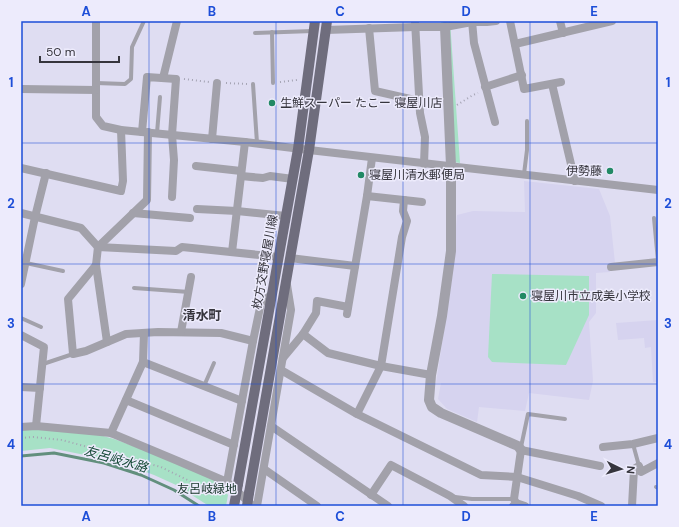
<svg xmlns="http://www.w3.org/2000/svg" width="679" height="527" font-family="'DM Sans','Noto Sans JP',sans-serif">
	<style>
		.built { fill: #d6d3ef }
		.park { fill: #a7e1c6 }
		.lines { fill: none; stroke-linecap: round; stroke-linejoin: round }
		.stream { stroke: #628f7d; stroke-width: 3 }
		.path { stroke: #a5a4b4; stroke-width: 2; stroke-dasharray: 1 3; stroke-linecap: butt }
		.service { stroke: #a2a1aa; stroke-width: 4 }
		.minor { stroke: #a2a1aa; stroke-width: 8 }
		.tertiary { stroke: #a2a1aa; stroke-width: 10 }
		.primary { stroke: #6f6d7d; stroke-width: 10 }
		.primary-bridge { stroke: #6f6d7d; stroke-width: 10 }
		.grid { fill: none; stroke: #1d4ed8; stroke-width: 1; stroke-opacity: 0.55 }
		.poi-dot { fill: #228965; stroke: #edebfc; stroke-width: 1.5 }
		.labels { text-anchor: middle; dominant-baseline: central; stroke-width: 3; stroke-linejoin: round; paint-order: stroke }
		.poi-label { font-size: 12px; fill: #36353d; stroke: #edebfc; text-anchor: start }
		.street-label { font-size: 12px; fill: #36353d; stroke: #edebfc }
		.park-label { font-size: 12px; fill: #153327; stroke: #edebfc }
		.neighbourhood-label { font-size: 13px; font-weight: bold; fill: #36353d; stroke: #edebfc }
		.water-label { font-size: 13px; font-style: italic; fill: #164a37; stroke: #edebfc }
		.neatline { fill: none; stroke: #1d4ed8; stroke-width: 1.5 }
		.grid-label { font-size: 13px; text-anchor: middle; font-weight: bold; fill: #1d4ed8 }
	</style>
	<rect width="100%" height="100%" fill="#dfddf2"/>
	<g class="built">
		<polygon points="524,181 599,189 610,216 615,263 610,264 610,272 596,273 596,313 589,322 593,381 589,400 529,393 525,411 479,407 477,422 447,409 438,399 441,383 436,383 452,279 457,215 473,211 525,212"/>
		<polygon points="658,320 658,382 653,382 651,347 645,348 644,338 618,340 616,323"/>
	</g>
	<g class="park">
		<polygon points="441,21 450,21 460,163 448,161 446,102"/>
		<polygon points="492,274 589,276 589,315 566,365 492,362 488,357"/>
		<polygon points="21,430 42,430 96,434 114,439 177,462 215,479 228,495 226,506 209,506 176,485 154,475 130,466 90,456 50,448 21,451"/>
	</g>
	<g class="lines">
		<polyline class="stream" points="21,456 54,453 104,463 141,475 174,490 199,506"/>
		<g class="path">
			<polyline points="184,79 209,82"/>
			<polyline points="280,82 297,80"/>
			<polyline points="226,83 247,84"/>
			<polyline points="457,105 473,95 478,93"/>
			<polyline points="21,438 33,437 62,440 161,467 210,491"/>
		</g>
		<g class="service">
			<polyline points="272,32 273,83"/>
			<polyline points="255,33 313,31"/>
			<polyline points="96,83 125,84 131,79 132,47 144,21"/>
			<polyline points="253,84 257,143"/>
			<polyline points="157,133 160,97"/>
			<polyline points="524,174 527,150 527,121"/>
			<polyline points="654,218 658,261"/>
			<polyline points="26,263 63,271"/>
			<polyline points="134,288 189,292"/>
			<polyline points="21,318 41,327"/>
			<polyline points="43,364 73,354"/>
			<polyline points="204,386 214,363"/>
			<polyline points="633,444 639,466"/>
			<polyline points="521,447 528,414 565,419"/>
			<polyline points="656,487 658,488"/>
			<polyline points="455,497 472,499 514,499"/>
		</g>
		<g class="minor">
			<polyline points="96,21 96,117 103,126 121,130 245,142 309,150 658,190"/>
			<polyline points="415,21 420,113 425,137 424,164"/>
			<polyline points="472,21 474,43 495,122"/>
			<polyline points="510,21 524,89 561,82"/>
			<polyline points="560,21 563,33"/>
			<polyline points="369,28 375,91 419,101"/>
			<polyline points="326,30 415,27 445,27 472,22 487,22 496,21"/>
			<polyline points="515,44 612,21"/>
			<polyline points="163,78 177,21"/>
			<polyline points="552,84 575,181"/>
			<polyline points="485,87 522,75"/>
			<polyline points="21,89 96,90"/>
			<polyline points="142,132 147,77 176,79 172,135 174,160 172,197"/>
			<polyline points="212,139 217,83"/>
			<polyline points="196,166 241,171"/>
			<polyline points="21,168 121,191 123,181 121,130"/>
			<polyline points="241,176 263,178 270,176 293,179"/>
			<polyline points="367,196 422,202"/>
			<polyline points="197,209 237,211 286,216"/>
			<polyline points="21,213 81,228 98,247 176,251 182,247 279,257"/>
			<polyline points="133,213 190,218"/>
			<polyline points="232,252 245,142"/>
			<polyline points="290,258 355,266"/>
			<polyline points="96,265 68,299 73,354 86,351 126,334 158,332 221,333 253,341 261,303 272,294"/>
			<polyline points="611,267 658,262"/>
			<polyline points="21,284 35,217 46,173"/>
			<polyline points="347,314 367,196 372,158"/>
			<polyline points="181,332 191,277"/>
			<polyline points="303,334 328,353 381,366 431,375"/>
			<polyline points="21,335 44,347 36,426"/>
			<polyline points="107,342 96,265 98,247 147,200 148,132"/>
			<polyline points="283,358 303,334 316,313 317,301 348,307"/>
			<polyline points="143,362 242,401"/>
			<polyline points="281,370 357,414 481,475 517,477 578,496 601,506"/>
			<polyline points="21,387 40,388"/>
			<polyline points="126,400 234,445"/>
			<polyline points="357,414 381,366 402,237 407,221 403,211 404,200"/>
			<polyline points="271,426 388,506"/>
			<polyline points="21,427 36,426 111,433 178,461 227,482 253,506"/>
			<polyline points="111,433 143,362 144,333"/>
			<polyline points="603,447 633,444 658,438"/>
			<polyline points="264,469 317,506"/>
			<polyline points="227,482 253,341"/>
			<polyline points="371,495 391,465 450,496 464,506"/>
			<polyline points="516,503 525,506"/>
			<polyline points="257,506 291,310 287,285"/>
			<polyline points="513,506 516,503 514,499 521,450 600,466"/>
			<polyline points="632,506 634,469 639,466 641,472 658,463"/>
		</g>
		<polyline class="tertiary" points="445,27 451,166 451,251 442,316 431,375 429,400 432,407 441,413 518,446 521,450"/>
		<g class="primary">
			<polyline points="238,484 298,149 315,21"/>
			<polyline points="249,493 309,150 327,21"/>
		</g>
		<g class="primary-bridge">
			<polyline points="234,506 238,484"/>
			<polyline points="247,506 249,493"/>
		</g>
	</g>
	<path class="grid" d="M149 21V506M276 21V506M403 21V506M530 21V506M21 143H658M21 264H658M21 384H658"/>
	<g class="poi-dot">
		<circle cx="272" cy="103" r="4"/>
		<circle cx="610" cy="171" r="4"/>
		<circle cx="361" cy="175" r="4"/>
		<circle cx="523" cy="296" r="4"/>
	</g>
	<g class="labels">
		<g class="poi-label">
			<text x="280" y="103">生鮮スーパー たこー 寝屋川店</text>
			<text x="602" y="171" text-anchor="end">伊勢藤</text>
			<text x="369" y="175">寝屋川清水郵便局</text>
			<text x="531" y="296">寝屋川市立成美小学校</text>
		</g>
		<g class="street-label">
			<text transform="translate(265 262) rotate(-80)">枚方交野寝屋川線</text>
		</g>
		<g class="park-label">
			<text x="207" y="489">友呂岐緑地</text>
		</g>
		<g class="neighbourhood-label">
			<text x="202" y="315">清水町</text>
		</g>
		<g class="water-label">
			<text transform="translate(116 459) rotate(16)">友呂岐水路</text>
		</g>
	</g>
	<rect width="679" height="527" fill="none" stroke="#edebfc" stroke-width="44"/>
	<g transform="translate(621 469) rotate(95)" stroke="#edebfc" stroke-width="3" paint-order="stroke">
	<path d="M0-3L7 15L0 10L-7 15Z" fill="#36353d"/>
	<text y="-6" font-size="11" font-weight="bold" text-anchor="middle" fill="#36353d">N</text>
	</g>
	<path d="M40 56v6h79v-6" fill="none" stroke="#36353d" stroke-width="2"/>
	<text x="46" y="56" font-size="12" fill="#36353d" stroke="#edebfc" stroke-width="3" paint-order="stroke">50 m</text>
	<rect x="22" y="22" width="635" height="483" class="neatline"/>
	<g class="grid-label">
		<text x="86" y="16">A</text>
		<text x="212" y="16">B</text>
		<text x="340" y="16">C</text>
		<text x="466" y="16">D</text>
		<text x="594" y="16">E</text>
		<text x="11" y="87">1</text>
		<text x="668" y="87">1</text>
		<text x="11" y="208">2</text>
		<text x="668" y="208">2</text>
		<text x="11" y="328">3</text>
		<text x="668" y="328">3</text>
		<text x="11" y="449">4</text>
		<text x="668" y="449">4</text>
		<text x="86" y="521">A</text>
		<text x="212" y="521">B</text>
		<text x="340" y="521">C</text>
		<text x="466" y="521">D</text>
		<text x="594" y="521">E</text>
	</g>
</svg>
